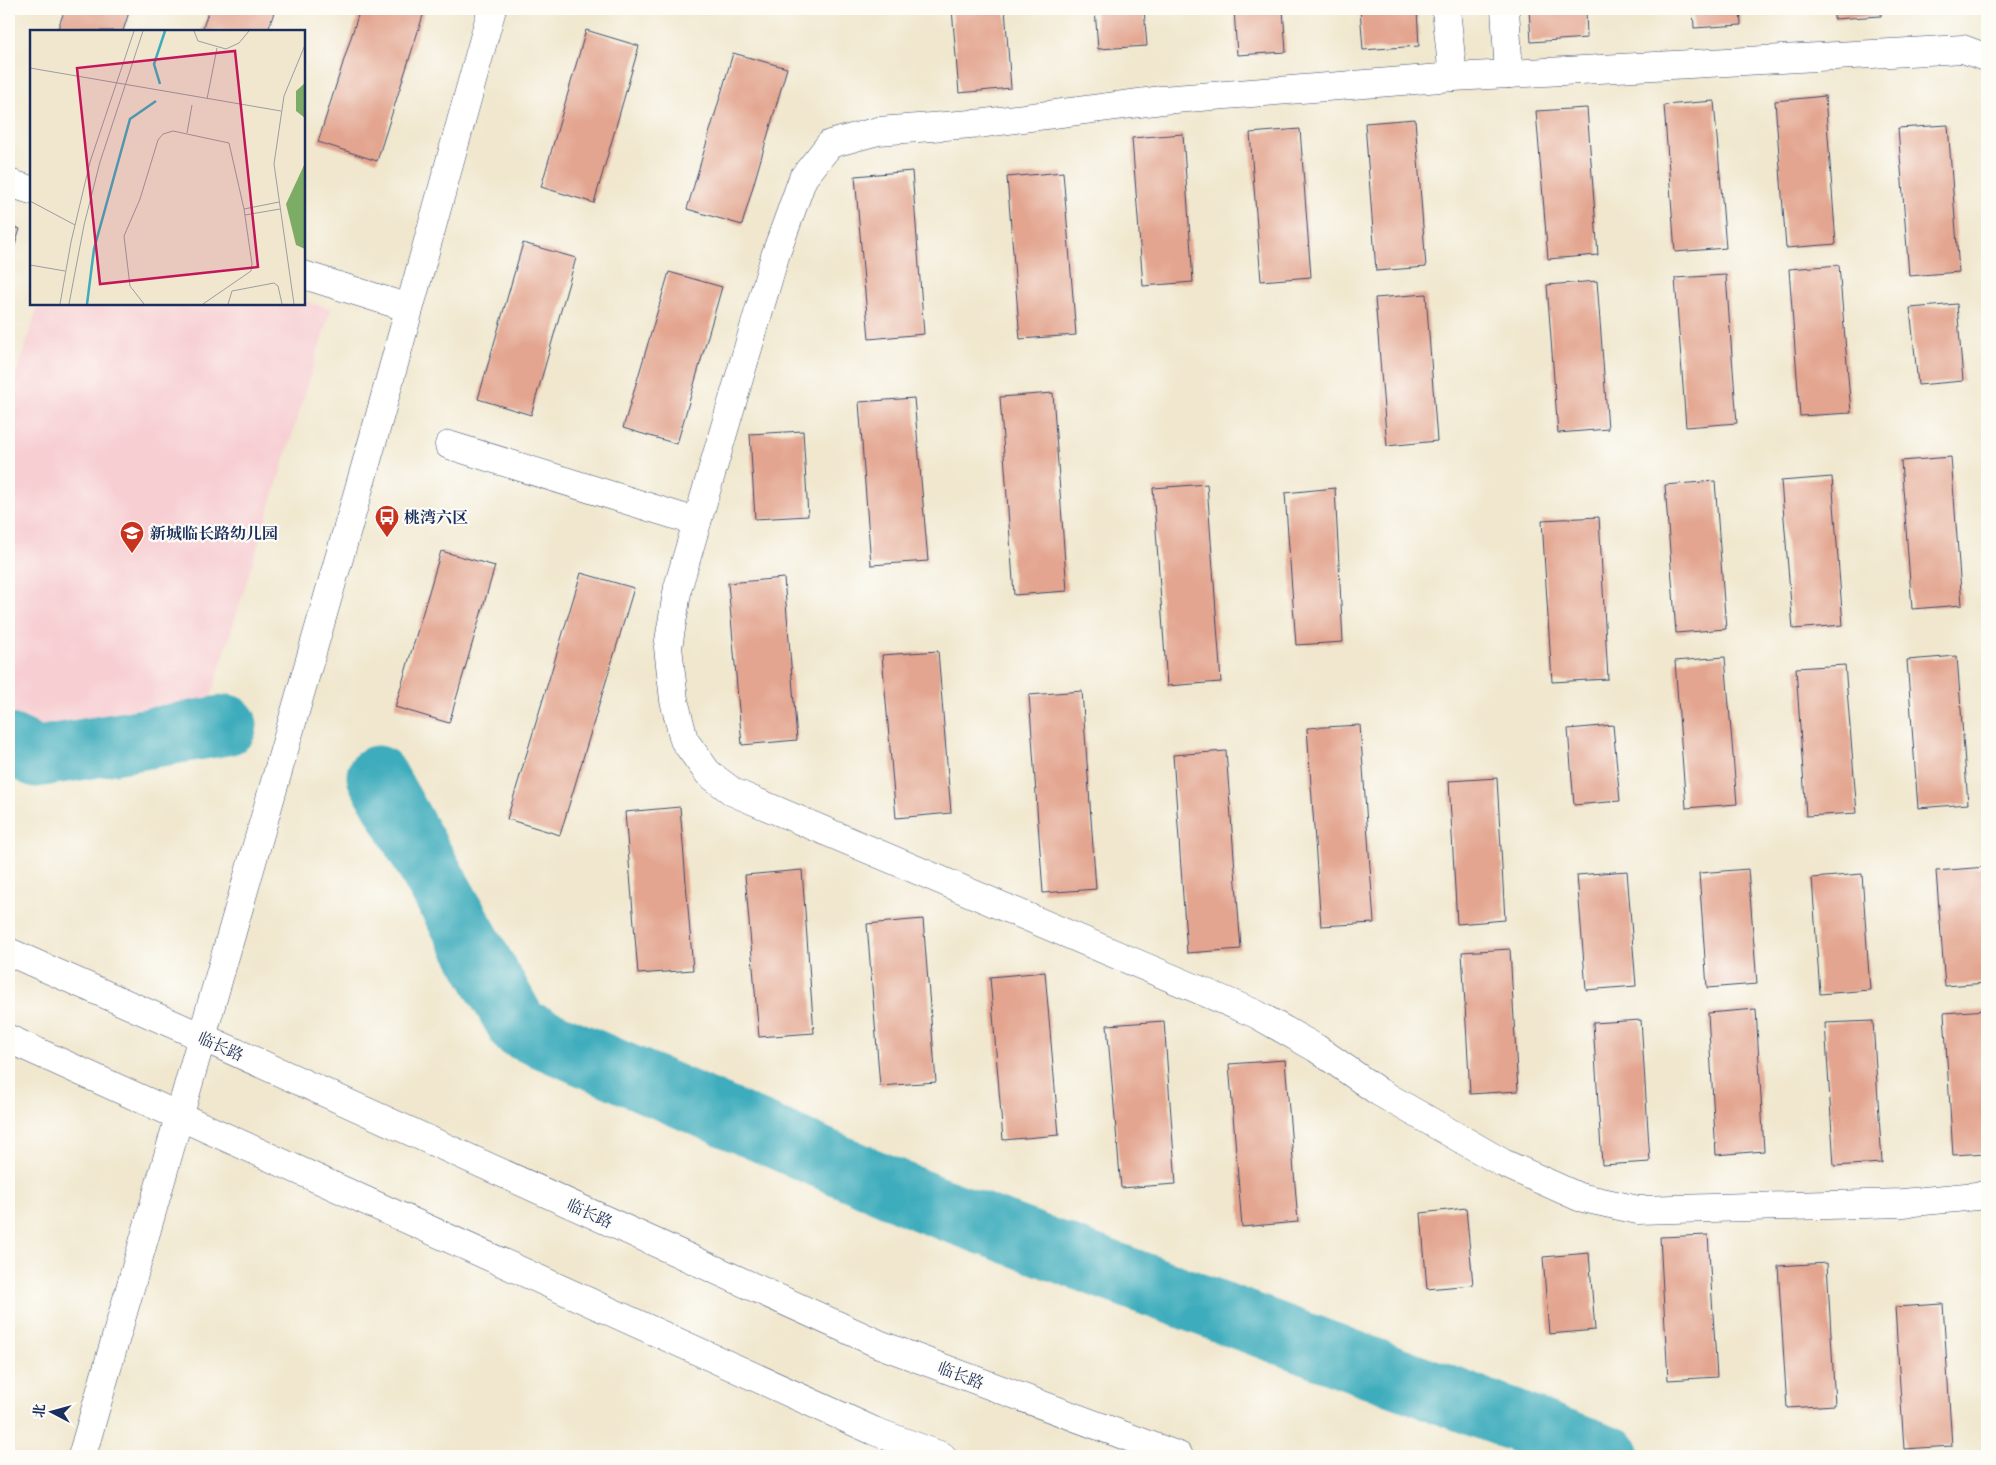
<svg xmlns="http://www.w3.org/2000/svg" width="1996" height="1465" font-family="'Gentium Book Plus','Noto Serif SC',serif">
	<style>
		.built { fill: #f7cfd3 }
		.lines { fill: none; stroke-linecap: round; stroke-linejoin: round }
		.river { stroke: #3eacbc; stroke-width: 61 }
		.building { fill: #e3a58f }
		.minor-casing { stroke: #3b4b6f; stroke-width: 29 }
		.major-casing { stroke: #3b4b6f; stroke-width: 29 }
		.minor { stroke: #fff; stroke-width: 28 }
		.major { stroke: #fff; stroke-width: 28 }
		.labels { text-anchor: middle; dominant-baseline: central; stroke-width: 4.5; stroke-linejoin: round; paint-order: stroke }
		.poi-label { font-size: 16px; font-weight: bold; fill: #1b2f5e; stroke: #fdfcf7; text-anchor: start }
		.street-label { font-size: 16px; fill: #1b2f5e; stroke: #fdfcf7 }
		.inset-river { fill: none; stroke: #3eacbc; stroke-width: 2.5 }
		.inset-road { fill: none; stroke: #9b9da1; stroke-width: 1 }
		.view { fill: #c2185b; fill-opacity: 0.15; stroke: #c2185b; stroke-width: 2.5 }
		.inset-edge { fill: none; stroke: #1b2f5e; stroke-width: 2.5 }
	</style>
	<rect width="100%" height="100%" fill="#fdfcf7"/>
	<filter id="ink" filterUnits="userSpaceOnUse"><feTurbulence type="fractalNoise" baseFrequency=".02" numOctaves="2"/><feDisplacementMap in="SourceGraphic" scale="10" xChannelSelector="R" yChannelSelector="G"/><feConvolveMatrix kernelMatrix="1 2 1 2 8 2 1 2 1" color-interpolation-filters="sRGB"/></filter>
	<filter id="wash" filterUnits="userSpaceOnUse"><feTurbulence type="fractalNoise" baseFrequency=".0096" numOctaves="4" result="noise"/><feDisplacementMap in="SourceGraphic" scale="20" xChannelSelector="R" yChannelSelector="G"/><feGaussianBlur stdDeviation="1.12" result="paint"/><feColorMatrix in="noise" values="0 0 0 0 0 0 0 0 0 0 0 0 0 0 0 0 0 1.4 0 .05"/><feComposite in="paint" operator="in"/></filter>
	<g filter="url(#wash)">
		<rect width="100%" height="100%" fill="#f0e7ce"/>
		<polygon class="built" points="304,301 331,309 207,710 45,740 9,725 9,399 38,304 304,304"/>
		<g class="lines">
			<g class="river">
				<polyline points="9,744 37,757 227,725"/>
				<polyline points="377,776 519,1028 929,1204 1610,1456"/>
			</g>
		</g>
		<g id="blocks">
			<g class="building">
				<polygon points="65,9 130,9 123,31 57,31"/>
				<polygon points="209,9 275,9 268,31 202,31"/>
				<polygon points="360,9 425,9 377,161 318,142"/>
				<polygon points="782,9 802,9 800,15"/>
				<polygon points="952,9 1005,9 1011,88 959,93"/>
				<polygon points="1095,9 1144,9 1147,46 1098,49"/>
				<polygon points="1234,9 1283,9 1286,52 1237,55"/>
				<polygon points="1360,9 1417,9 1419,46 1363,50"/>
				<polygon points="1529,9 1586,9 1587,38 1531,42"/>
				<polygon points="1693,9 1740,9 1741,25 1694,28"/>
				<polygon points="1834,9 1881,9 1881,16 1834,19"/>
				<polygon points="1973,9 1987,9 1987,11 1973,12"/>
				<polygon points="586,30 639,46 594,203 541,187"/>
				<polygon points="733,53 787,68 742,225 687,209"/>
				<polygon points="1825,96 1836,244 1786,248 1775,101"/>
				<polygon points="1714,101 1726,248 1675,252 1664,105"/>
				<polygon points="1587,108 1598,255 1548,259 1536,111"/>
				<polygon points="1415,119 1426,267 1376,271 1365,123"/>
				<polygon points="1948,125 1959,272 1909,276 1898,128"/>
				<polygon points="1300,129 1311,277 1261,281 1250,133"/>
				<polygon points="1183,134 1193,282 1143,286 1132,138"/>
				<polygon points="912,171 924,334 869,339 855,176"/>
				<polygon points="1063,172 1076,335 1020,339 1007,177"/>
				<polygon points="9,225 20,229 9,264"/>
				<polygon points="523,243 576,258 531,415 478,399"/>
				<polygon points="1839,265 1851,413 1800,416 1789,269"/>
				<polygon points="669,272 722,287 677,444 623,428"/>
				<polygon points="1726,275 1737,423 1686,427 1675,278"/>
				<polygon points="1597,281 1608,429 1558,433 1547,285"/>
				<polygon points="1426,294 1437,441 1387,446 1375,298"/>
				<polygon points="1957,304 1963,381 1918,385 1910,308"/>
				<polygon points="1053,393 1067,591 1014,595 1000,397"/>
				<polygon points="914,398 928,561 871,565 859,402"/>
				<polygon points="803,431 808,516 755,519 750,434"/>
				<polygon points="1951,457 1962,605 1912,609 1901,461"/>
				<polygon points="1832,477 1843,625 1793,629 1781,481"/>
				<polygon points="1715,481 1726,629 1676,633 1665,485"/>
				<polygon points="1207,484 1221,682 1167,686 1153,488"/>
				<polygon points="1335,488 1343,642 1296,645 1285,493"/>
				<polygon points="1599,517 1608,679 1552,682 1542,520"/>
				<polygon points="441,551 495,566 449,723 395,707"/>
				<polygon points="581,573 634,588 560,835 507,819"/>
				<polygon points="784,578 797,740 742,745 728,583"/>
				<polygon points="938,651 951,813 896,818 882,655"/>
				<polygon points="1957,656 1968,804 1918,808 1907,660"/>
				<polygon points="1725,657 1737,804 1686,808 1675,661"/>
				<polygon points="1845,665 1857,813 1806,816 1796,668"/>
				<polygon points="1082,691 1096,889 1043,893 1029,695"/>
				<polygon points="1360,725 1374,923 1321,926 1307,728"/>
				<polygon points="1613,725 1620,801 1574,805 1568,729"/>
				<polygon points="1226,751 1241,949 1187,953 1173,755"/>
				<polygon points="1497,778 1505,920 1457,924 1449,781"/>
				<polygon points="680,807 693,970 638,974 625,812"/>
				<polygon points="1986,867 1987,983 1945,986 1936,871"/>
				<polygon points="1748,869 1757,984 1707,988 1699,873"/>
				<polygon points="802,870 814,1033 759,1037 745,875"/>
				<polygon points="1627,871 1636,986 1586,990 1577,875"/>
				<polygon points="1862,874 1870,990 1820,994 1812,878"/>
				<polygon points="923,919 936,1082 880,1086 867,924"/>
				<polygon points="1510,949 1518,1091 1470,1094 1462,952"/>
				<polygon points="1045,972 1059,1135 1003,1140 990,977"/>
				<polygon points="1756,1009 1764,1151 1716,1155 1708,1013"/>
				<polygon points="1987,1010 1987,1153 1953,1155 1944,1013"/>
				<polygon points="1641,1020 1650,1162 1602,1165 1593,1023"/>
				<polygon points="1164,1021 1176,1184 1121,1188 1107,1025"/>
				<polygon points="1873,1021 1882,1163 1834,1166 1825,1023"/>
				<polygon points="1285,1060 1298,1222 1242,1227 1229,1064"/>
				<polygon points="1466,1208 1473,1285 1427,1289 1421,1213"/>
				<polygon points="1708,1235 1717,1377 1668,1380 1660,1237"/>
				<polygon points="1589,1253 1595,1330 1549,1334 1543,1257"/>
				<polygon points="1827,1263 1835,1405 1787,1408 1778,1266"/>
				<polygon points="1943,1304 1952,1446 1904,1449 1895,1307"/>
			</g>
		</g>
	</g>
	<g filter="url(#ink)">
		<use href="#blocks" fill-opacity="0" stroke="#3b4b6f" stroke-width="1"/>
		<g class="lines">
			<defs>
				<g id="minor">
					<polyline points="1446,9 1453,77"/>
					<polyline points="1505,9 1509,74"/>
					<polyline points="1987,58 1963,49 1453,77 1162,100 985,123 878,131 830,144 803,178 775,256 678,587 668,647 674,700 684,740 708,773 733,792 1256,1014 1316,1048 1379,1092 1503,1163 1579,1197 1638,1210 1903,1203 1987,1195"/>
					<polyline points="9,183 31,190"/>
					<polyline points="304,275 409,308"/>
					<polyline points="449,445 697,522"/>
					<polyline points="82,1456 378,422 492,9"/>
				</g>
				<g id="major">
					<polyline points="9,952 202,1037 879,1344 1179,1456"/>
					<polyline points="9,1039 874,1431 942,1456"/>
				</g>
			</defs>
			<use href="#minor" class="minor-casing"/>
			<use href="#major" class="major-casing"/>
			<use href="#minor" class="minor"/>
			<use href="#major" class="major"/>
		</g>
	</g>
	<defs>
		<symbol id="bus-pin" viewBox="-11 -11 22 30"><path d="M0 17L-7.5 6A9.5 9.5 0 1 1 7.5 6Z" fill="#c8321e" stroke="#fdfcf7"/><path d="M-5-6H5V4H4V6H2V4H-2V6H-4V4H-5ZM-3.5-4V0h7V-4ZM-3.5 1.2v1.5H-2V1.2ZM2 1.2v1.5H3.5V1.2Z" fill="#fff"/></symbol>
		<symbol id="school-pin" viewBox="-11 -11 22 30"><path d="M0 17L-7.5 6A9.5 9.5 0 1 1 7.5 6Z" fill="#c8321e" stroke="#fdfcf7"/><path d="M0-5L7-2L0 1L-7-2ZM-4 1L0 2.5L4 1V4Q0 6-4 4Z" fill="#fff"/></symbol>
	</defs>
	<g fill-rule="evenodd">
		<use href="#bus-pin" x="373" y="503" width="28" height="38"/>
		<use href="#school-pin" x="118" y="519" width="28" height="38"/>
	</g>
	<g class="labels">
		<g class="poi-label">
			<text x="404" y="517">桃湾六区</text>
			<text x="150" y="533">新城临长路幼儿园</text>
		</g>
		<g class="street-label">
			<text transform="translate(221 1046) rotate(24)">临长路</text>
			<text transform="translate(590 1213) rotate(24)">临长路</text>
			<text transform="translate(961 1375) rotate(21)">临长路</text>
		</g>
	</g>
	<g transform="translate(30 30)">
		<rect width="275" height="275" fill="#f0e7ce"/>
		<path d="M275 53V88L266 81V61ZM275 133V219L266 215 256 174Z" fill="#7cac66"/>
		<path class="inset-river" d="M130 54 124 34 135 1M57 274 64 219 100 89 126 71"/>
		<path class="inset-road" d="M164 1 168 11 196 19 209 13 219 1M0 38 251 81M177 69 187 18M157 103 162 75M0 171 45 195M214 179 249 172M215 185 250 179M0 235 35 241M30 274 41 212 60 132 104 1M39 274 54 195 70 132 113 1M114 274 100 256 94 206 110 169 128 110 133 104 143 101 199 113 214 179 222 234 221 241 173 274M198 274 202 261 244 253 248 256 252 274M264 274 244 134 254 66 275 15"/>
		<path class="view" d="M205 21 228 237 70 254 47 38Z"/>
		<rect width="275" height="275" class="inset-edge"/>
	</g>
	<rect width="1996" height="1465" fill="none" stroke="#fdfcf7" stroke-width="30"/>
	<g transform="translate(52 1412) rotate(276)" stroke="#fdfcf7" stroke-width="4" paint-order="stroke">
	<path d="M0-4L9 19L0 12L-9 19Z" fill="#1b2f5e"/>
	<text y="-8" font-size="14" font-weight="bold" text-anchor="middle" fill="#1b2f5e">北</text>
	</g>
</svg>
